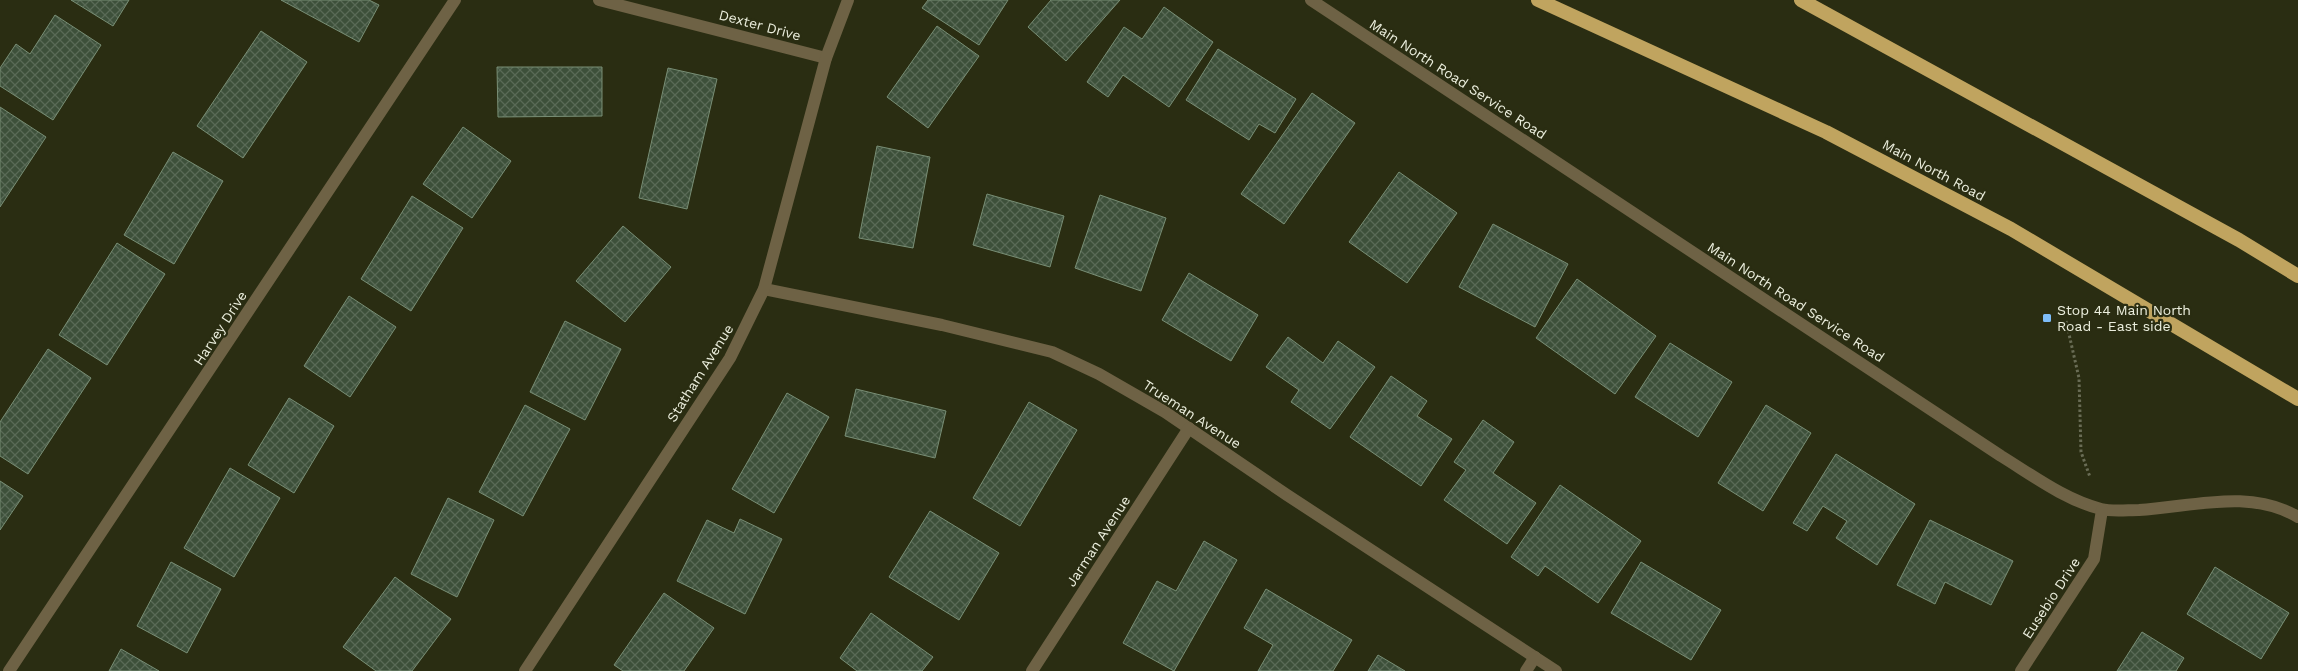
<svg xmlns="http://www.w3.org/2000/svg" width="2298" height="671" font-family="'Work Sans',sans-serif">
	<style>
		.building { fill: url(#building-cross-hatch); stroke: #788e75 }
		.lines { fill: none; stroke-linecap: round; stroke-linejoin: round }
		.path { stroke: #696c55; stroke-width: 3; stroke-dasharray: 2.5 2.5; stroke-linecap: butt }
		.service { stroke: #6e6245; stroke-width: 12 }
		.minor { stroke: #6e6245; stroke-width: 12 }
		.trunk { stroke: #c0a45f; stroke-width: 14 }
		.poi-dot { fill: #7ebdf9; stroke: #2a2d12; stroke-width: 2 }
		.labels { text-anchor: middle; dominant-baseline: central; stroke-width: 4.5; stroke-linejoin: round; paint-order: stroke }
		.street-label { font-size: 14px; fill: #ebeedd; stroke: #2a2d12 }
		.poi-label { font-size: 14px; fill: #ebeedd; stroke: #2a2d12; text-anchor: start }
	</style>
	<defs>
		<pattern id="building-cross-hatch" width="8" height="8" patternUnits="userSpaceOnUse" patternTransform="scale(1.25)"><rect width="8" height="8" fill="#3d503a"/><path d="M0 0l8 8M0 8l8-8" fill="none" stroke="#596a56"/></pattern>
	</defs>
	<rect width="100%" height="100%" fill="#2a2d12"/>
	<g class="building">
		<polygon points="71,0 129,0 113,26"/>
		<polygon points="281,0 369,0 379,5 359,42"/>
		<polygon points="928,0 1008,0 979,45 922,8"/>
		<polygon points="1051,0 1120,0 1066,61 1028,27"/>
		<polygon points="1164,7 1213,42 1169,107 1123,75 1108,97 1087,82 1124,27 1142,39"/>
		<polygon points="55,15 101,45 53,120 0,86 0,68 16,44 30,54"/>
		<polygon points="937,26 979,56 928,128 887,97"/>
		<polygon points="261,31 307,62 243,158 197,126"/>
		<polygon points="1218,49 1296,99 1275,133 1259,124 1249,140 1186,100"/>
		<polygon points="497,67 602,67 602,116 498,117"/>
		<polygon points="668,68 717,79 687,209 639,198"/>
		<polygon points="1312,93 1355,123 1284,224 1241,194"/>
		<polygon points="0,107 46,137 0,207"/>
		<polygon points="463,127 511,161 472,218 423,184"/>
		<polygon points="877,146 930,157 913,248 859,238"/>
		<polygon points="173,152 223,181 174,264 124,235"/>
		<polygon points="1399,172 1457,213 1407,283 1349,242"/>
		<polygon points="987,194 1064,216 1050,267 973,245"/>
		<polygon points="1100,195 1166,218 1141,291 1075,268"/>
		<polygon points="412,196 463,228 411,311 361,279"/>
		<polygon points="1493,224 1568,264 1535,327 1459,287"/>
		<polygon points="623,226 671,267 625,322 576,281"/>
		<polygon points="117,243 165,274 107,365 59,335"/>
		<polygon points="1189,273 1258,315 1231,361 1162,320"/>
		<polygon points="1577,279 1656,336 1615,394 1536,338"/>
		<polygon points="349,296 396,327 350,397 304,366"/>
		<polygon points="565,321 621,349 585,420 530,392"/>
		<polygon points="1288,337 1323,363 1338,341 1375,367 1330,429 1291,402 1299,390 1266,367"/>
		<polygon points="1670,343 1732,382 1698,437 1635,397"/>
		<polygon points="48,349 91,378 28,474 0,456 0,422"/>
		<polygon points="1391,376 1427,401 1417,416 1452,439 1421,486 1350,437"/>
		<polygon points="856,389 946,411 935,458 845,436"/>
		<polygon points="787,393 829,417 774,513 732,489"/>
		<polygon points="289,398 334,426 294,493 248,465"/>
		<polygon points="1029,402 1077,430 1020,526 973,498"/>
		<polygon points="525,405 570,429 523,516 479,492"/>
		<polygon points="1766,405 1811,433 1763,511 1718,483"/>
		<polygon points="1483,420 1514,442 1493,473 1536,503 1507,544 1444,500 1466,470 1454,462"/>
		<polygon points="1836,454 1915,504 1877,565 1836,538 1847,521 1823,506 1807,531 1793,523"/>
		<polygon points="230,468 280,498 234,577 184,548"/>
		<polygon points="0,481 23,496 0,530"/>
		<polygon points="1560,485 1641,541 1598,603 1545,566 1538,576 1511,557"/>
		<polygon points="448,498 494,520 457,597 411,574"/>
		<polygon points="930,511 999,553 959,620 889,577"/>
		<polygon points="740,519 782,539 745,614 677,581 707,520 734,533"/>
		<polygon points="1930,520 2013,561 1991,605 1945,582 1935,604 1897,585"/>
		<polygon points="1204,541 1237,560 1174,671 1123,643 1157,581 1176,591"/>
		<polygon points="171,562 221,589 187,653 137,626"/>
		<polygon points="1641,562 1721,610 1691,660 1611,613"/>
		<polygon points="2215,567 2289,613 2261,659 2187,614"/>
		<polygon points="395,577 451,619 412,671 376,671 343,647"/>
		<polygon points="1266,589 1352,640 1333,671 1258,671 1273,645 1244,628"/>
		<polygon points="664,593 714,628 684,671 623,671 614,665"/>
		<polygon points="871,613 933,657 922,671 857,671 840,658"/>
		<polygon points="2142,632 2184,658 2176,671 2117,671"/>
		<polygon points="121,649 159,671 109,671"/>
		<polygon points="1378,655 1405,671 1368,671"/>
	</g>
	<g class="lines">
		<polyline class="path" points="2066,321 2079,378 2081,452 2090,477"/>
		<path class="service" d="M1311 0 2001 456C2032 475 2065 500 2101 509 2112 512 2127 510 2139 510 2192 507 2249 488 2298 517"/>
		<g class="minor">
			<polyline points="599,0 826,58"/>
			<polyline points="764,289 942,325 1052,352 1099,374 1165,412 1287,495 1556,671"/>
			<polyline points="9,671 455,0"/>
			<polyline points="525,671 730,358 764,289 826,58 848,0"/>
			<polyline points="1032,671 1189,428"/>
			<polyline points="1526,671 1535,657"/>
			<polyline points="2021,671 2094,559 2102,510"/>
		</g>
		<g class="trunk">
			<polyline points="1538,0 1826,132 2011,229 2298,399"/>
			<polyline points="1801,0 2239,240 2298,276"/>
		</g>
	</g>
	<rect class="poi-dot" x="2042" y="313" width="10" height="10" rx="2.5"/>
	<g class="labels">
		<g class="street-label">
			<text transform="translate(760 25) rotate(15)">Dexter Drive</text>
			<text transform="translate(1458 79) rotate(33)">Main North Road Service Road</text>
			<text transform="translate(1934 170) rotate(28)">Main North Road</text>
			<text transform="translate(1796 302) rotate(33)">Main North Road Service Road</text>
			<text transform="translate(220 328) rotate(-57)">Harvey Drive</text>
			<text transform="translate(700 373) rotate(-58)">Statham Avenue</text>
			<text transform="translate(1192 414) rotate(33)">Trueman Avenue</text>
			<text transform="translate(1098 541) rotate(-57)">Jarman Avenue</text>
			<text transform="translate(2051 598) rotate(-57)">Eusebio Drive</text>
		</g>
		<g class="poi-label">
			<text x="2057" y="310">Stop 44 Main North<tspan x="2057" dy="16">Road - East side</tspan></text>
		</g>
	</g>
</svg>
